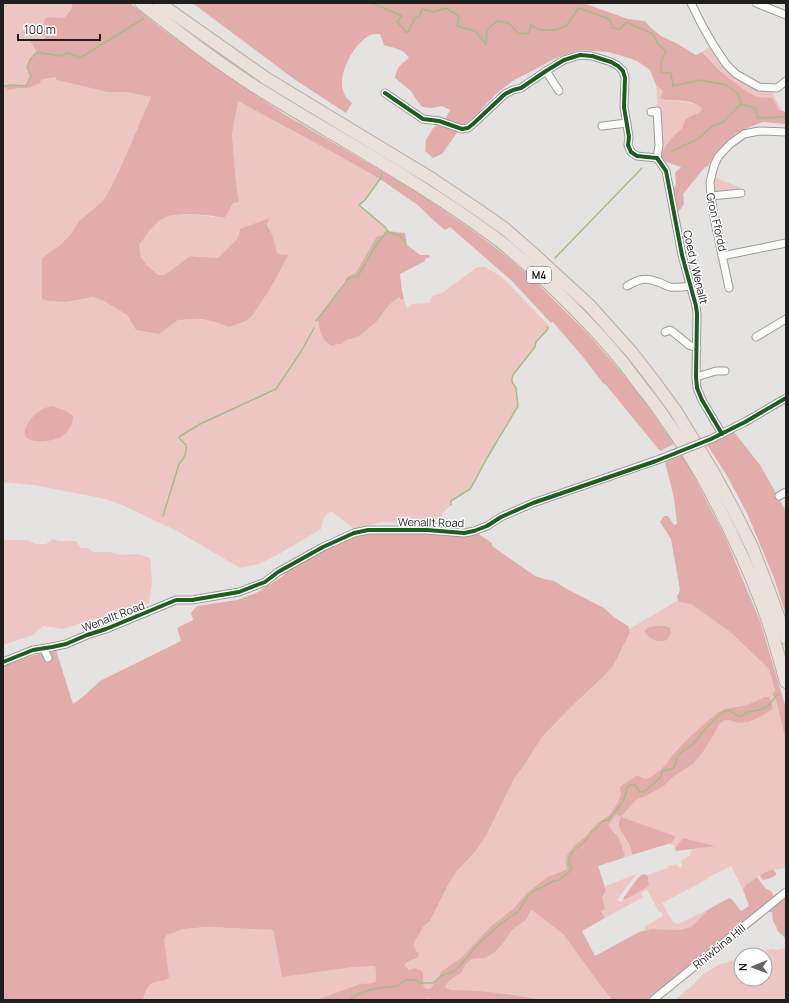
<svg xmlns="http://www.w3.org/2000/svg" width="789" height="1003" font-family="Manrope,sans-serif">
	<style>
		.green { fill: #edc6c4; fill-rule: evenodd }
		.forest { fill: #e2acab }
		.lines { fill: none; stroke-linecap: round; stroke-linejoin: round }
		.stream { stroke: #a4bd82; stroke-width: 1.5 }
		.minor-casing { stroke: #9c9b9a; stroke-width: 9 }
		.motorway-casing { stroke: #b7aca6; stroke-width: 14 }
		.minor { stroke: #fbfbfa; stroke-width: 7 }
		.motorway { stroke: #ebe1dc; stroke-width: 12 }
		.minor-bridge-casing { stroke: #9c9b9a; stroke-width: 9; stroke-linecap: butt }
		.minor-bridge { stroke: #fbfbfa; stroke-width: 7 }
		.cycleway-casing { stroke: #fff; stroke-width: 6 }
		.cycleway { stroke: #1b5e20; stroke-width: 4 }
		.labels { text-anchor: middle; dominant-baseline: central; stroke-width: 3; stroke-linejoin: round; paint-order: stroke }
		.shield { fill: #fff; stroke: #636262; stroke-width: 1 }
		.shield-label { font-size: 10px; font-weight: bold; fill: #201f1e }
		.street-label { font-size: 11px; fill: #201f1e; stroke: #fff }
	</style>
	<rect width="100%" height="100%" fill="#e5e3e1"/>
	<g class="green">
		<path d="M3 3H72V8L64 18 50 17 44 21 45 38 42 41H30L37 52 32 55 27 67 31 76 26 86 12 85 9 90 18 88H28L41 80 56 77 57 80 107 92H127L151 97 122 164 110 189 103 201 79 221 71 234 60 245 42 258 59 301 66 302 93 297 104 301 127 315 136 330 159 334 162 332 178 320 202 319 218 323 229 327 246 321 252 316 289 254 282 255 277 253 272 234 267 226 269 218 238 238 218 258 190 256 166 274 162 275H158L147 265 141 257 139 245C145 238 150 230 157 223 171 210 195 214 213 217L233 203 239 202 236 183 232 134 238 101 345 159 380 179 365 200 360 205 385 227 387 231 384 235 377 236 356 272 347 277 346 282 318 318 335 344H342L346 340 358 336 377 321 389 305 399 297 401 300 404 299 407 308 412 304 430 303 432 296 442 293 477 267H485L501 276 550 327 536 342 535 347 513 375 512 379V382L516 388 518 406 487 458 477 477 470 489 451 501V505L442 513 440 525 382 522 363 526 354 529 331 511C322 517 323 520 321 529L279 554 259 564 240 568 177 531 120 504 101 498 33 485 3 482ZM53 406 66 411 25 433Z"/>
		<path d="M709 47 723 68 740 81 753 87 772 91 775 99 783 111 779 110 771 98C767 98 762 98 758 97 742 94 714 64 702 52Z"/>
		<path d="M656 85 663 91 660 98 666 101 673 100 695 104 700 105 702 108 701 112 683 123V127C674 136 664 145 661 158H657V99Z"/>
		<polygon points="711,176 739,187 741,193 711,196"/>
		<polygon points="53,539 60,541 76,541 81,548 88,548 93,552 110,552 121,555 138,554 150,558 152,581 149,603 113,617 102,617 63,629 43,626 33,635 3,645 3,542 4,540 28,540 35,544 46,544"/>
		<path d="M678 600 680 602 691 604 730 632 769 669 775 691 774 698 776 700 786 741V868L775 870 773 869C762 874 750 879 743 890L731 866 707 878 708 879 662 903 673 922 677 924 680 923 709 909 691 927 679 930 652 929 642 931 645 930 644 927 663 916 661 912H659L647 890 641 893 643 897 605 918 601 911 603 905 602 898 606 890V886L636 874 635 876 617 900 620 902 646 888 649 885 648 877 647 875 668 868V866L677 864 680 868 682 866 681 861 690 855 692 849 714 846 683 838 675 848 677 851 675 852 674 845 668 844C673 842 674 840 675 836L623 835 630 847 631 854H635L623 858 625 855C624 851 619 839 617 835 614 831 610 829 609 824L616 815 621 817 636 800 646 796 665 785 673 777 693 764 703 752 716 731 720 723 725 720H729L738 723 764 715 773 709 772 703 769 697H764L747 705 725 709 718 712 686 740 671 757 667 763 660 770 651 777 645 779 637 775 632 779 624 783 621 792 620 798 611 813 607 818 599 822 590 833 569 851 567 868 565 870 547 877 527 893 513 909 491 926 472 946 462 957 442 971 431 988 427 989 424 988 406 968C405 962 410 959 415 960L416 951 414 946 415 940 419 935 423 927 430 921 449 883 457 871 475 852 485 838 514 779 525 764 542 737 571 707 604 676 630 632 629 629 655 614Z"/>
		<polygon points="532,910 563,934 598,982 612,1000 541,1000 521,996 497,993 451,990 445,987 449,981 462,972 465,965 472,959 485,958 504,942 512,930 527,919"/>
		<polygon points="207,927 273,930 282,977 354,967 375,966 376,974 376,981 372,983 360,984 316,1000 143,1000 146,991 149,986 154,982 165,946 164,939 167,935 184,929"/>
		<polygon points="786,948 786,1000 675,1000 693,985 702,975 718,965 732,961 741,958 741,979 765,979 765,955 750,955 771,949 775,950"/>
	</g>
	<g class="forest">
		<path d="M72 3H130L162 29 212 65 257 96 284 114 414 190 476 233 510 259 537 283 588 334 616 366 639 394 674 444 660 451 606 385 603 383 583 357 553 322 551 323 512 281 450 227 445 230 431 218 419 206 380 179 345 159 238 101 232 134 236 183 239 202 233 203 225 217C204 216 173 208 157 223 150 229 145 238 139 245L141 257 147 265 158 275H162L166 274 190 256 218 258 238 238 240 229 269 218 267 226 272 234 277 253 282 255 289 254 271 287 252 316 246 321 229 327 218 323 202 319 178 320 162 332 159 334 136 330 127 315 104 301 93 297 66 302 49 301 42 299V258L60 245 71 234 79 221 103 201 110 189 122 164 151 97 127 92H107L57 80 55 77 41 80 40 83 28 88H18L9 90 3 86 12 85 26 86 31 76 27 67C29 61 31 56 37 52L30 41H42L45 38 44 21 46 18 50 17 64 18 72 8Z"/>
		<path d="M189 3H583L628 19 645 21 650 27 661 36 676 43 696 55 702 52 720 71 747 92 758 97 772 98 779 110 786 112V124L763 122 752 126 735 134 716 152 708 166 705 167 683 194 684 204 680 210 674 213 671 196 676 184 675 173 681 167 666 162 661 158C663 145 674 136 683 127 683 117 693 116 700 112L702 108C697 102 680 100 673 100 667 100 664 101 660 98L663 91 656 85 650 70 637 61 629 58 608 52 579 50 556 58 530 72 514 80 497 93 485 105 476 116 461 127 442 154 433 158 425 151 426 140 433 128 444 121 450 110 442 106 431 108 422 107 416 99 411 91 395 78C397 67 400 65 409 58 404 49 394 48 384 45L380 34C377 34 373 34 370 35 354 43 336 76 344 93 345 97 349 100 352 103L346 113 294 79 195 5Z"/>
		<path d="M387 231 405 233 407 245 420 255H430V257L425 259V261L400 274 402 291 404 299 401 300 399 297 389 305 377 321 358 337 346 340 342 344H335L334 346C321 343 320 329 318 319L346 283 347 277 356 272 377 236 384 235Z"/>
		<path d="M53 406 66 411 73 416C73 425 68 432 61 437 54 441 32 444 26 437 22 432 27 424 30 420 36 412 44 407 53 406Z"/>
		<polygon points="734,432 760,465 786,511 786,615 774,578 747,513 726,474 707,445"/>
		<polygon points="683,455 725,537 760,621 786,708 786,741 776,700 772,694 775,691 769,669 730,632 691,604 679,602 677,597 680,590 671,539 660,522 664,516 668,516 674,525 677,524 674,498 665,462"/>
		<path d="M474 531 492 543V546L535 576 544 579 554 581 565 588 604 608 614 617 628 626 630 632 613 666 604 676 571 707 542 737 525 764 514 779 485 838 475 852 457 871 449 883 430 921 423 927 419 935 415 940 414 946 416 951 419 953 418 958C414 960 398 962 409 970L415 968 422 971C425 977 420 986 427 989L431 988 442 971 462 957 472 946 491 926 513 909 527 893 547 877 565 870 567 868C561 852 579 843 588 834 592 830 595 825 599 822 601 820 605 819 607 817 611 814 619 801 620 797 621 793 620 790 620 787 625 782 631 780 637 775L645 779 651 777 660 770 667 763 671 757 686 740 718 712 725 709 747 705 764 697H769L772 703 773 709 764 715 749 722 738 723 729 720H725L720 723 716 731 703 752 693 764 673 777 665 785 646 796 636 800 621 817 675 836 674 840 671 843 635 854H632C631 852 631 849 630 847 627 836 614 830 621 817L616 815 609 824C610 830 615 832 618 837 620 840 624 852 625 855L623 858 598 866 606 890 602 898 605 909 601 911 605 918 582 931 595 956 639 932 652 929 679 930 691 927 709 909 729 898C734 899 737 907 741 911L749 906 743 890 746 885 757 877 765 888 772 892 773 896 779 892 786 895V941L784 937 777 930C777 926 774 924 773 920 772 918 773 915 772 912H767L653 1000H612L598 982 563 934 532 910 529 914 527 919 512 930 504 942 495 952 485 958 472 959 465 965 462 972 449 981 445 987 451 990C481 990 511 994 541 1000H431L429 998 426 1000H316L360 984 372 983 376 981V974L375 966 354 967 282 977 273 930 207 927 184 929 167 935 164 939 165 946 169 977C166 981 164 980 160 981 148 982 146 990 143 1000H3V665L35 655 47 653 56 650 73 704 84 696 100 681 181 641 177 628 193 620 191 613 197 606 237 600 256 593 283 576 296 562 353 533Z"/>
		<path d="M654 626H665L670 628 671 633 667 640C656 643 651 640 644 631L647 628Z"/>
		<polygon points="683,838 715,846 716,846 677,851 675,848"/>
		<path d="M773 869 776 873V875C772 878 768 879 763 880L760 876 762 874Z"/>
		<polygon points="643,874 647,875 648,877 649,885 646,888 624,900 623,900 624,897 638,878"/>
	</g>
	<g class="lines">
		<g class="stream">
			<path d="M372 3 402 16 397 22 404 29 405 32H408L415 18 419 17 422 9 434 12 446 8 459 16 457 26 475 31 486 44 487 30 497 21C509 22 511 24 518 34L529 33 531 25 540 30H555L566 26 579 8 609 19 613 28 620 29 626 22 653 34 658 44 666 51 661 63V73H671L673 86 700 80 726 85 738 94 741 104 755 108 758 118 786 117"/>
			<path d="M3 86 12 85 26 86 31 76 27 67C29 61 31 56 37 52L59 56 69 53 80 58 143 19"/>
			<polyline points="672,151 698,139 712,126 723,122 741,104"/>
			<path d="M382 173V176L380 179 365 200 359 205 385 227C391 239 400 229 405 243"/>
			<polyline points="555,258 642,168"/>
			<polyline points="316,321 346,282 347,279 358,276 375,247 387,231"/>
			<polyline points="451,505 451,501 470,489 477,477 487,458 518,406 516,388 512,382 512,379 513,375 535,347 536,342 548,329 547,327"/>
			<path d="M163 516 179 464C184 459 187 452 186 445L180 439 179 437 200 424 276 389 302 350 314 328"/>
			<polyline points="348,1000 357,995 373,989 397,986 406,980 415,980 420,983 433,983 441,976 455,971 471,953 475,947 499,925 518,912 528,896 532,892 554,881 559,880 569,872 572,868 569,864 569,858 574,850 580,846 587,839 591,832 598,827 602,821 608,820 620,806 623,801 626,793 626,789 630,785 635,785 640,792 644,792 660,778 663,771 674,768 679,754 693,744 708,726 723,712 729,710 738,716 742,716 747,712 759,710 767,707 778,694"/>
		</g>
		<defs>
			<g id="minor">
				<polyline points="691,3 703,27 714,46 726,64 736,74 759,87 777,88 786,81"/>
				<polyline points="756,3 786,15"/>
				<polyline points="546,71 559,91"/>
				<polyline points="385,93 423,119 439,121 462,129 468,128 473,124 505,94 513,90 521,88 546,71 564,60 580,55 592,56 611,62 618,66 623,71 625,78 624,107 629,137 628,145 631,152 637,156 657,158 666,171 682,255 696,306 697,314 696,377 697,388 702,400 722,434"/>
				<polyline points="651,112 657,111 659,145 657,158"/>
				<polyline points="602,126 627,123"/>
				<polyline points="711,196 741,193"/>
				<polyline points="722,256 786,243"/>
				<path d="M627 286C639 279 645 277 658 282 662 283 666 286 670 287 677 288 684 287 690 286"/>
				<polyline points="729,288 714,217 711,196 710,182 714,166 718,157 730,144 744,134 759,131 786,132"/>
				<polyline points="665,332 670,330 673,332 689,345 697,348"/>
				<polyline points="756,337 786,319"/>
				<polyline points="696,377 716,371 725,371"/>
				<polyline points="711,439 745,422 786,398"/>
				<polyline points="779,496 786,492"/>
				<polyline points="44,649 48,658"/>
				<polyline points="3,662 33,650 52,647 66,644 87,635 106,629 176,600 192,600 239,592 265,582 278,572 323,547 354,533 368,530 427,530 464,533 474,531 487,526 501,517 533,503 660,459"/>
				<polyline points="653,1000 786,892"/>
			</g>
			<g id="motorway">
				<path d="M141 3C178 32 215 61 254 86 334 136 417 180 493 236 512 250 530 267 548 283 575 309 601 335 624 364 633 376 642 388 651 399 673 429 694 460 711 493 729 527 746 563 760 599 771 626 778 654 786 682"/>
				<polyline points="159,3 267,79 432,179 481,212 505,229 528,249 590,306 632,353 653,380 675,410 713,472 733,509 752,547 769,591 786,638"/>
			</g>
		</defs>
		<use href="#minor" class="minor-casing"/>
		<use href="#motorway" class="motorway-casing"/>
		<use href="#minor" class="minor"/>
		<use href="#motorway" class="motorway"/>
		<defs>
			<polyline id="minor-bridge" points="660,459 711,439"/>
		</defs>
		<use href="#minor-bridge" class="minor-bridge-casing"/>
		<use href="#minor-bridge" class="minor-bridge"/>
		<defs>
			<g id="cycleway">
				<polyline points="385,93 423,119 439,121 462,129 468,128 473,124 505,94 513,90 521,88 546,71 564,60 580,55 592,56 611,62 618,66 623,71 625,78 624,107 629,137 628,145 631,152 637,156 657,158 666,171 682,255 696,306 697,314 696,377 697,388 702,400 722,434"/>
				<polyline points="3,662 33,650 52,647 66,644 87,635 106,629 176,600 192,600 239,592 265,582 278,572 323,547 354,533 368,530 427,530 464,533 474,531 487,526 501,517 533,503 656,461 711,439 745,422 786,398"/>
			</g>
		</defs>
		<use href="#cycleway" class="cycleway-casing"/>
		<use href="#cycleway" class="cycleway"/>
	</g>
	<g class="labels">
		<rect class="shield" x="527" y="267" width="24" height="16" rx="3"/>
		<g class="shield-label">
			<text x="539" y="275">M4</text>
		</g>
		<g class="street-label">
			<text transform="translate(717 222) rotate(77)">Gron Ffordd</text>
			<text transform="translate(696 267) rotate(77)">Coed y Wenallt</text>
			<text transform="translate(431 522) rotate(1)">Wenallt Road</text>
			<text transform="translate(113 616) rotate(-21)">Wenallt Road</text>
			<text transform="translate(719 946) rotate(-39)">Rhiwbina Hill</text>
		</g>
	</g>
	<rect width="789" height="1003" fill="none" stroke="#201f1e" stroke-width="8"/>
	<g transform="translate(753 967) rotate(269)"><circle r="19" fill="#ffffff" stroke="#a6a5a5"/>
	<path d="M0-3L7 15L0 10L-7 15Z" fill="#656462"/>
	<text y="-6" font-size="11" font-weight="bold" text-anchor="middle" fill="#201f1e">N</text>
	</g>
	<path d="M18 34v6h82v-6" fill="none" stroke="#201f1e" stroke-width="2"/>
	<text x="24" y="34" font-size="12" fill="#201f1e" stroke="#ffffff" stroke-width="3" paint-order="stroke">100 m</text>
</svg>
